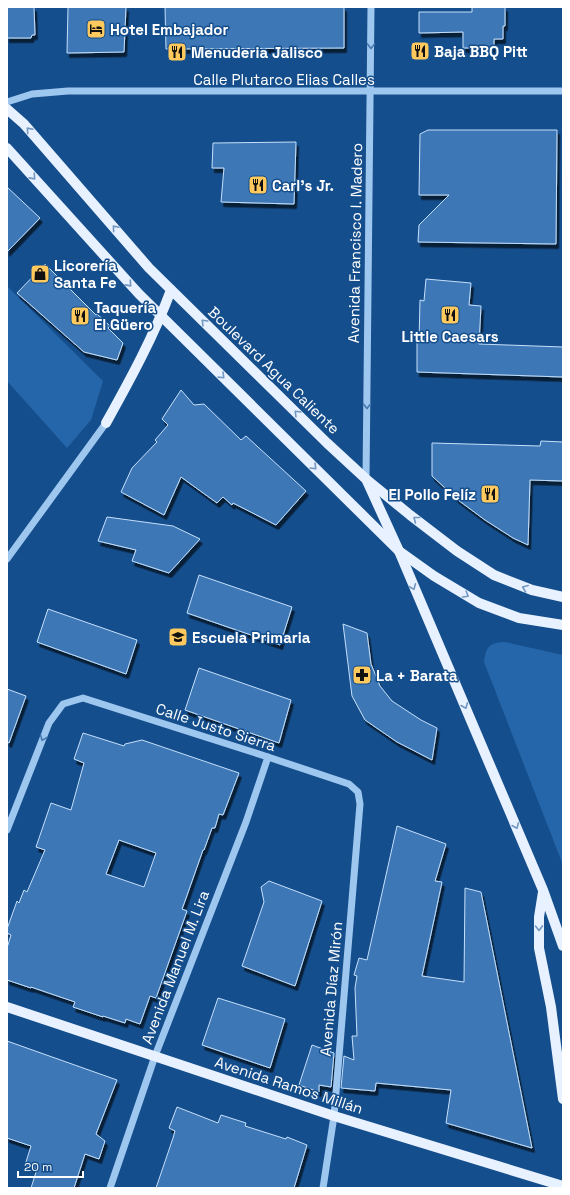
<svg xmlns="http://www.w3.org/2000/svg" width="570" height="1195" font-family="'Space Grotesk',sans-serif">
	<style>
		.green { fill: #2466a9 }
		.building { fill: #3d77b5; stroke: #c5e0fb; fill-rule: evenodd; filter: url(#shadow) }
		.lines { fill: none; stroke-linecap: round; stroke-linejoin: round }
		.minor { stroke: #9ec7f0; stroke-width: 7 }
		.major { stroke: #e7f1ff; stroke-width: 10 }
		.oneway { stroke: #4578af }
		.oneway2 { stroke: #7397c0 }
		.labels { text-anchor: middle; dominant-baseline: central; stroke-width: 3; stroke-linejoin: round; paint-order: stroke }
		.poi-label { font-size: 15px; font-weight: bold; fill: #fff; stroke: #154e8c; text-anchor: start }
		.street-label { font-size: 15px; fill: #fff; stroke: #154e8c }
	</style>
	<defs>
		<filter id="shadow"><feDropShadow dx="2.5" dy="4.5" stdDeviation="0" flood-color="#0009"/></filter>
	</defs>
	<rect width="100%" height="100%" fill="#154e8c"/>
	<g class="green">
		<polygon points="7,286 103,381 91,420 67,448 7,381"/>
		<path d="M505 642 563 655V865L484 662C486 646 489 643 505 642Z"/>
	</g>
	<g class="building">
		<polygon points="7,7 34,7 35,35 32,35 31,38 7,38"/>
		<polygon points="68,7 126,7 124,52 67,53"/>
		<polygon points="165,7 344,7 344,48 166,49"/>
		<polygon points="472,7 505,7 505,26 503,26 503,39 494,39 494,48 463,48 463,32 419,33 419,12 472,12"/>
		<polygon points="428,130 557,130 556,244 418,242 419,225 449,195 419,195 420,134"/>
		<polygon points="296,142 294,204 221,202 224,168 212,168 213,143"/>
		<polygon points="7,187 40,218 7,252"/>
		<polygon points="45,264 96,315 97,314 110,326 108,328 123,343 117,360 84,352 17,293"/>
		<polygon points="426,279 471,283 469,305 481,306 479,344 563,347 563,377 417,372 417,342 419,342 420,300 424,301"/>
		<polygon points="181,390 194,405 204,404 241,440 246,436 306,491 276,525 233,503 232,505 223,497 217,503 181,477 164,515 121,492 132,468 157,442 155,440 168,425 162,419"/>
		<polygon points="541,441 563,442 563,481 530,480 528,545 513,538 485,520 458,500 432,476 432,443 540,446"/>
		<polygon points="107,517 173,526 200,539 169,573 132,561 136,550 98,541"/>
		<polygon points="199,575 292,607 280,645 187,613"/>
		<polygon points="48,609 137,640 126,674 37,642"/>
		<polygon points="343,624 367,633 371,664 380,686 392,701 421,720 437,728 432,760 397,742 365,720 352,696"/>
		<polygon points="199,668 291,700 279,743 185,710"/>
		<polygon points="7,689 26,696 9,743 7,742"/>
		<path d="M83 733 121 745 124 746 125 744 142 740 239 773 223 815 219 814 215 828H212L204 850H203L185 901 182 909 187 911 156 998 150 996 140 1024 126 1019 125 1023 103 1016V1017L73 1007 75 1002 31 987V988L7 980V948L11 935 7 933V929L17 901 19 903 24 890 27 892 45 850 36 847 51 803 71 810 84 763 74 759ZM119 840 156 853 144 887 106 874Z"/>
		<polygon points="397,826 446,844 435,881 442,882 422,976 464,982 465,888 481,892 532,1148 446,1123 451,1090 376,1083 375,1091 341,1088 344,1056 354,1060 352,1036 357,1036 355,988 357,976 354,975 359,958 367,960"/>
		<polygon points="269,881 322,901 295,986 242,966 264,902 261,887"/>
		<polygon points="218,998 285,1019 270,1068 202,1045"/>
		<polygon points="7,1041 117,1080 96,1134 105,1141 99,1159 85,1154 74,1188 31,1188 37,1169 25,1165 31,1146 7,1138"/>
		<polygon points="312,1045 334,1053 331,1087 319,1085 319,1092 299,1085"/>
		<polygon points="177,1107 218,1123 221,1115 246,1123 245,1126 286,1139 287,1137 307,1145 294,1188 156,1188 174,1135 174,1134 175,1131 169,1128"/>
	</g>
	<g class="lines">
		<g class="minor">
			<polyline points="7,102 32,94 68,91 563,91"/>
			<polyline points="366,479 371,7"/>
			<polyline points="7,559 106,423"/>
			<polyline points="7,830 49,723 63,704 83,698 268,757 349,784 358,792 360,804 334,1116 323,1188"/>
			<polyline points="110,1188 155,1056 246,822 268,757"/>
		</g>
		<g class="major">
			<polyline points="7,109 24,124 149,268 327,443 366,479 410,515 457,551 494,575 532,590 563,597"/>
			<polyline points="7,148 139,294 399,551 434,576 479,603 519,618 563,625"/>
			<path d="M106 423C130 380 154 336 171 290"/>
			<polyline points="367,481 399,551 543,890 563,946"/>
			<polyline points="543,892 539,917 539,948 551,1007 563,1099"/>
			<polyline points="7,1007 334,1116 563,1186"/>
		</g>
	</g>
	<defs><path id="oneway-chevron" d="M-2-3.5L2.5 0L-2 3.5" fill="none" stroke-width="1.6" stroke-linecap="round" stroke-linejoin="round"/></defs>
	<g class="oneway">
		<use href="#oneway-chevron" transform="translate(371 46) rotate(91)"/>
		<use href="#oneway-chevron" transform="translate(367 406) rotate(90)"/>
		<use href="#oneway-chevron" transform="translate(43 738) rotate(112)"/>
	</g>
	<g class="oneway2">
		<use href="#oneway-chevron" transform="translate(29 130) rotate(-131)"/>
		<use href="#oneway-chevron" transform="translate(33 177) rotate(48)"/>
		<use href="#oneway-chevron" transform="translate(115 228) rotate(-131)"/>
		<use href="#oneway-chevron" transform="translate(129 284) rotate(48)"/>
		<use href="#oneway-chevron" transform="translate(204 322) rotate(-135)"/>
		<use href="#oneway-chevron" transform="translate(222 376) rotate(44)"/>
		<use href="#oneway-chevron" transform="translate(297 413) rotate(-135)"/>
		<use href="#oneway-chevron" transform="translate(314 467) rotate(45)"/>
		<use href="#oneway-chevron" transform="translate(416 519) rotate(-142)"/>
		<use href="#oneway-chevron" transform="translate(413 587) rotate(68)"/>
		<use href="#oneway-chevron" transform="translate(525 588) rotate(-158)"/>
		<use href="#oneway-chevron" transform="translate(466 595) rotate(31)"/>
		<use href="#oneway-chevron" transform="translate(465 706) rotate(67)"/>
		<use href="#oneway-chevron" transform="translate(516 826) rotate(67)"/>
		<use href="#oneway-chevron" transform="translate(539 928) rotate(89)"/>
	</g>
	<defs>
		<symbol id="hotel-square" viewBox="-11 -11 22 22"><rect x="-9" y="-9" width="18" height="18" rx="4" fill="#ffc95d" stroke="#154e8c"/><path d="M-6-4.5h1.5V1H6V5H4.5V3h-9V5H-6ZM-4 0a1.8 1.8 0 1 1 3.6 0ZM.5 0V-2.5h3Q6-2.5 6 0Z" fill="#111"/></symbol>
		<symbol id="restaurant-square" viewBox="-11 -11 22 22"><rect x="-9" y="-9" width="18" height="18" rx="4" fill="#ffc95d" stroke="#154e8c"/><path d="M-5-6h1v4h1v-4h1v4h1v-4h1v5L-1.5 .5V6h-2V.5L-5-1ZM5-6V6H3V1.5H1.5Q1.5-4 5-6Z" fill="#111"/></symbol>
		<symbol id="shop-square" viewBox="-11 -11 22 22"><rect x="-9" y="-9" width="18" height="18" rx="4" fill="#ffc95d" stroke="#154e8c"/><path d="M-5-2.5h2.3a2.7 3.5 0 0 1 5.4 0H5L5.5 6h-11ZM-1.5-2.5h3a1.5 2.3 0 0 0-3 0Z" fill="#111"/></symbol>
		<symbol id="school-square" viewBox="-11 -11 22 22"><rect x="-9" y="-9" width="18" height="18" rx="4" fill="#ffc95d" stroke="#154e8c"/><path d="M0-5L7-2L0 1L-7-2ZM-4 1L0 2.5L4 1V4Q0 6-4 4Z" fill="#111"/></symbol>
		<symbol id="pharmacy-square" viewBox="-11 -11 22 22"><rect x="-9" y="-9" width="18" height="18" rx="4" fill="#ffc95d" stroke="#154e8c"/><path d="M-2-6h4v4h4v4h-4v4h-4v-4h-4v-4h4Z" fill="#111"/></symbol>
	</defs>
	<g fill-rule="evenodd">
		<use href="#hotel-square" x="85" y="18" width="22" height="22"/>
		<use href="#restaurant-square" x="409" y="40" width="22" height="22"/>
		<use href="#restaurant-square" x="166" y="41" width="22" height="22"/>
		<use href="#restaurant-square" x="247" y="174" width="22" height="22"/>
		<use href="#shop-square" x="29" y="263" width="22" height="22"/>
		<use href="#restaurant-square" x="439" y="304" width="22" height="22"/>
		<use href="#restaurant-square" x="69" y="305" width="22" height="22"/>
		<use href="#restaurant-square" x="479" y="483" width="22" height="22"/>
		<use href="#school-square" x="167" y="626" width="22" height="22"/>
		<use href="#pharmacy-square" x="351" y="664" width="22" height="22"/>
	</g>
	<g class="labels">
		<g class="poi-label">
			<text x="110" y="29">Hotel Embajador</text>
			<text x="434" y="51">Baja BBQ Pitt</text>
			<text x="191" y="52">Menuderia Jalisco</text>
			<text x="272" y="185">Carl's Jr.</text>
			<text x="54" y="265">Licorería<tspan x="54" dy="17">Santa Fe</tspan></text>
			<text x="94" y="307">Taquería<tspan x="94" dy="17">El Güero</tspan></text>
			<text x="450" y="336" text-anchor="middle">Little Caesars</text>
			<text x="476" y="494" text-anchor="end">El Pollo Felíz</text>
			<text x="192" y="637">Escuela Primaria</text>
			<text x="376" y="675">La + Barata</text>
		</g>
		<g class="street-label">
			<text x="284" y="79">Calle Plutarco Elias Calles</text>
			<text transform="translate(355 243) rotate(-89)">Avenida Francisco I. Madero</text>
			<text transform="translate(274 370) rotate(44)">Boulevard Agua Caliente</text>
			<text transform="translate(216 727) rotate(18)">Calle Justo Sierra</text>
			<text transform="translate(175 967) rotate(-69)">Avenida Manuel M. Lira</text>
			<text transform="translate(331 989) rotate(-85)">Avenida Díaz Mirón</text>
			<text transform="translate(289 1085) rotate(18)">Avenida Ramos Millán</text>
		</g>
	</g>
	<rect width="570" height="1195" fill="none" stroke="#ffffff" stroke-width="16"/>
	<path d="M18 1171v6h65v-6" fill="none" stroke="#ffffff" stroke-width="2"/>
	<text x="24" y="1171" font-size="12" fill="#ffffff" stroke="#154e8c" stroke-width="3" paint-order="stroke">20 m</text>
</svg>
